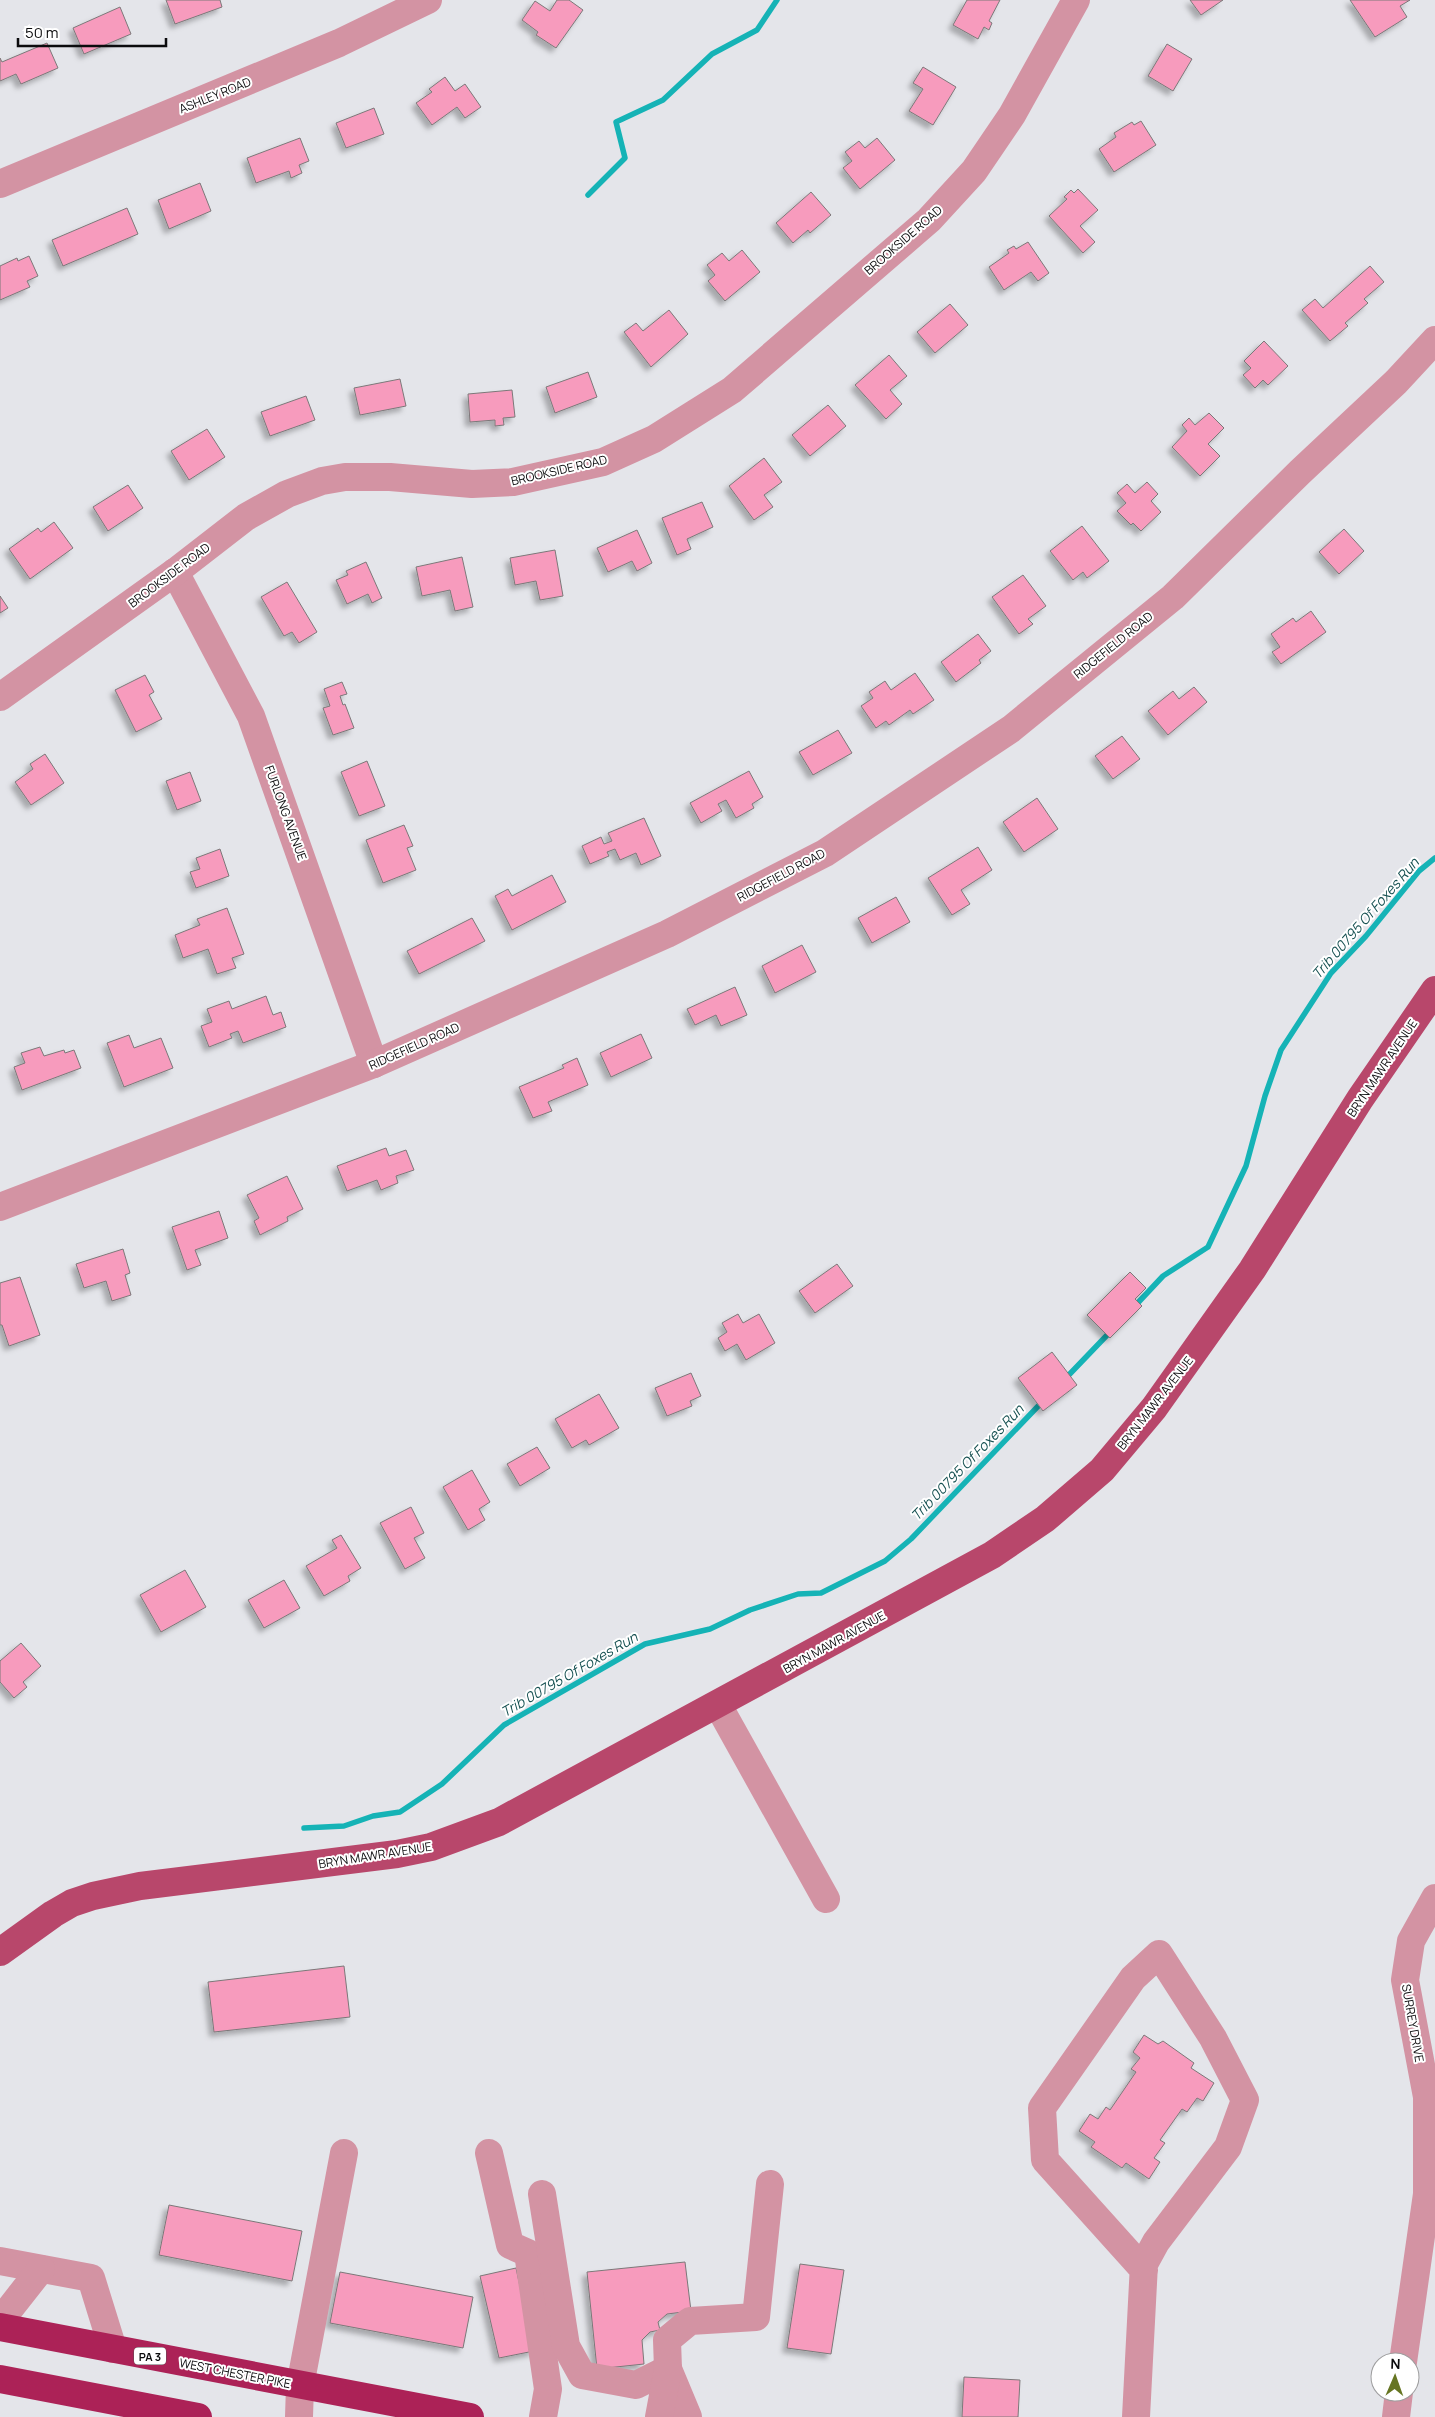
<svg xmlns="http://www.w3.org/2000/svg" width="1435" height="2417" font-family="Manrope,sans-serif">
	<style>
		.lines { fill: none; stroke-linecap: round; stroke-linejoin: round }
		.stream { stroke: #15b3b6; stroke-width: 5.5 }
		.building { fill: #f79bbd; stroke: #7c7879; filter: url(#shadow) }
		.minor { stroke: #d393a3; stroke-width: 28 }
		.major { stroke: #b8476b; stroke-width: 28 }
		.highway { stroke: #ac2257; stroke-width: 28 }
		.labels { text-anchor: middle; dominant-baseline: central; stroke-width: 4; stroke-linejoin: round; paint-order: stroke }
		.shield { fill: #fff; stroke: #545456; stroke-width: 1 }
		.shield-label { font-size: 11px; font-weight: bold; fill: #0b0b0d }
		.street-label { font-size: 12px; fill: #0b0b0d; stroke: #fff }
		.water-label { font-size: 14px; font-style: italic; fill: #175152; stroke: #fff }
	</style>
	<defs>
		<filter id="shadow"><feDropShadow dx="-4.5" dy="4.5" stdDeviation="2.5" flood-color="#0004"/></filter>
	</defs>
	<rect width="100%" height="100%" fill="#e4e5ea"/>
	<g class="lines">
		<g class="stream">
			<polyline points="588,195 625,158 616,122 663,100 712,54 757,30 777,0"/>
			<polyline points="1133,1308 1163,1276 1208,1247 1246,1166 1265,1096 1281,1050 1331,973 1366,936 1419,871 1435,858"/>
			<polyline points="1064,1380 1111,1331"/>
			<polyline points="304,1828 344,1826 373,1816 400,1812 442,1784 504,1725 645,1644 710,1629 750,1610 798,1594 821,1593 885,1561 911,1539 1043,1401"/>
		</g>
	</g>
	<g class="building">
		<polygon points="166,0 220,0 222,7 175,24"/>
		<polygon points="557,0 569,0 583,10 556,48 536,35 538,32 522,20 535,1 550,11"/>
		<polygon points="967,0 1000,0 989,21 992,23 989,30 984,27 978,39 953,25"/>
		<polygon points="1190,0 1223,0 1201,15"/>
		<polygon points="1350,0 1410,0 1400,6 1407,17 1375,37"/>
		<polygon points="120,7 131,34 84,54 73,28"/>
		<polygon points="47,43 58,68 21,84 16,74 0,81 0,58 2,62"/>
		<polygon points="1167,44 1192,59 1173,91 1148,76"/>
		<polygon points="923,67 956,87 933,125 909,111 923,89 913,83"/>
		<polygon points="445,77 455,91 465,84 481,107 465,118 457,107 432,125 416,103 432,92 429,89"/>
		<polygon points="374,108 384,134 346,148 336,123"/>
		<polygon points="1141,121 1156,145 1114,172 1099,149 1116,137 1114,133 1132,122 1134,125"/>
		<polygon points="300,138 309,161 299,165 302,173 291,178 289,171 256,183 247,158"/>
		<polygon points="877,138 895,160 860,189 843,168 852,161 845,152 859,141 865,148"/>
		<polygon points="200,183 211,211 169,229 158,200"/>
		<polygon points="1078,189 1098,210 1080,226 1095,242 1083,253 1049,216 1067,199 1064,197 1071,190 1074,193"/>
		<polygon points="811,192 831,215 810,233 808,230 793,243 776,223"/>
		<polygon points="127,208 138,234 63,266 52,240"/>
		<polygon points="1028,242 1049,273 1038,281 1031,272 1004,290 989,267 1009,253 1007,250 1014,246 1016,249"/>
		<polygon points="742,250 760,272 725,301 708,281 715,275 707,265 722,253 729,261"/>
		<polygon points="29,256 38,276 27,281 30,287 0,300 0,266 17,258 18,261"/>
		<polygon points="1370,266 1384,282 1364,299 1368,303 1345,323 1348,326 1330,341 1302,310 1315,299 1323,308"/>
		<polygon points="950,304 968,325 935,353 917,332"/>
		<polygon points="669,310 688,334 651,367 624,332 636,323 643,331"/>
		<polygon points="1264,341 1288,366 1268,385 1263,380 1255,388 1243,375 1251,368 1244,361"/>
		<polygon points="889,355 907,376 890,390 902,404 886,419 855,385"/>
		<polygon points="588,372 597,397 555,413 546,387"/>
		<polygon points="400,379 406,406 360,415 354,388"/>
		<polygon points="512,390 515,417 503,418 504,425 495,426 495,420 470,422 468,394"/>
		<polygon points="306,396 315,420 270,436 261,412"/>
		<polygon points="828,405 846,426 810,456 792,435"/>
		<polygon points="1209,413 1224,428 1208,444 1220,456 1200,476 1172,447 1187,431 1182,425 1189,418 1195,425"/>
		<polygon points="207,429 225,457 189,480 171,451"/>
		<polygon points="764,458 782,482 764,495 773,507 754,520 729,486"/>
		<polygon points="1147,482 1158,494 1151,501 1161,512 1141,531 1133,523 1131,525 1117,511 1126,503 1117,493 1127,484 1135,493"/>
		<polygon points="128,485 143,508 108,531 93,507"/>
		<polygon points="702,502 713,527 687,539 691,549 677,555 662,518"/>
		<polygon points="54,522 73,548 30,579 9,549 38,528 41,532"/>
		<polygon points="1082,526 1109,561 1087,578 1083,572 1073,580 1050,551"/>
		<polygon points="1344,529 1364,551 1339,574 1319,552"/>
		<polygon points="637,530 652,563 637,571 632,561 608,572 597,548"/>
		<polygon points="555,550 563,596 540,600 536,581 515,585 510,558"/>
		<polygon points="462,557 473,607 455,611 450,590 422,596 416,567"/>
		<polygon points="366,562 382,598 372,603 368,594 347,604 336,580 348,575 346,571"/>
		<polygon points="1023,575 1046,606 1028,619 1033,624 1019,634 992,597"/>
		<polygon points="287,582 317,632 299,643 292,632 284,636 261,597"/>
		<polygon points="0,596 8,608 0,613"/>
		<polygon points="1311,611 1326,632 1281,664 1272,652 1280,647 1271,634 1293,618 1296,622"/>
		<polygon points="978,634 991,651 979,660 981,663 956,682 941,662"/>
		<polygon points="915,673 934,700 913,714 910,710 889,725 886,721 876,728 861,706 873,698 869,692 885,681 891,690"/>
		<polygon points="145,675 154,692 149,695 162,719 136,732 115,690"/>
		<polygon points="342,682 347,694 340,696 343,705 345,704 354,728 333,735 323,708 330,706 324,689"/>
		<polygon points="1194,687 1207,702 1168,735 1148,711 1173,691 1179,699"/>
		<polygon points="838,730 852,753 813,775 799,752"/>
		<polygon points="1122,736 1140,759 1113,779 1095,756"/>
		<polygon points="45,754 64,783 31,805 15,782 33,769 30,764"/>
		<polygon points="367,761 385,806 359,816 341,772"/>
		<polygon points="749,771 763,797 752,804 754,808 736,818 726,800 718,804 722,811 701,823 690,803"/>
		<polygon points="190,772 201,801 177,810 166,781"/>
		<polygon points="1037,798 1058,829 1024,852 1003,822"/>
		<polygon points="644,818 661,856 641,865 636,853 620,860 615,849 607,852 609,856 590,864 582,846 601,837 604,844 612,841 608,833"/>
		<polygon points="404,825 413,846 407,848 416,870 383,883 366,840"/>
		<polygon points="978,847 992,870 961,890 970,904 952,915 928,878"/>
		<polygon points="220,849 229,876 196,888 190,872 200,869 196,858"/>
		<polygon points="552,875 566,902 512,930 495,896 508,889 512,896"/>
		<polygon points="896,897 910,922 872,943 858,918"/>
		<polygon points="227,908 244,954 232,958 236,968 217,974 208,949 183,958 175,935 200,925 197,919"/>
		<polygon points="472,918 485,941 419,974 407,951"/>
		<polygon points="802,945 816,972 775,993 762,966"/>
		<polygon points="735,987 747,1015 721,1026 716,1015 695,1025 687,1009"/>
		<polygon points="266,996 273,1015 281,1012 286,1027 243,1043 238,1031 230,1034 232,1038 209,1047 201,1026 212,1022 207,1009 229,1001 232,1009"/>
		<polygon points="641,1034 652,1058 611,1077 600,1053"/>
		<polygon points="129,1035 134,1048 161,1038 173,1068 124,1087 107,1043"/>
		<polygon points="40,1047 44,1056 64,1050 65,1053 74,1050 81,1068 22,1090 14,1067 25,1063 21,1053"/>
		<polygon points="577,1058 588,1085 548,1102 552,1111 533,1118 519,1087 564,1068 562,1065"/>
		<polygon points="386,1148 389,1156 406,1150 414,1170 396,1176 398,1183 381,1190 377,1180 347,1191 337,1166"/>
		<polygon points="287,1176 303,1209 287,1217 288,1221 260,1235 254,1221 259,1218 247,1195"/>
		<polygon points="219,1211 228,1238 195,1250 201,1265 187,1270 172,1227"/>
		<polygon points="123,1249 130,1273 125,1275 131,1295 112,1301 106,1281 84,1288 76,1264"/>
		<polygon points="837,1264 853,1286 815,1313 799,1291"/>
		<polygon points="1130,1272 1146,1288 1135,1299 1142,1306 1110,1338 1087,1315"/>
		<polygon points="20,1277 40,1335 9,1346 2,1325 0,1325 0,1283"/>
		<polygon points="738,1314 743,1323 759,1314 775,1343 746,1360 737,1344 725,1351 718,1338 727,1332 722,1323"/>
		<polygon points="1052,1352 1077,1385 1043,1411 1018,1378"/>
		<polygon points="691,1373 701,1396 690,1401 692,1406 667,1416 655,1388"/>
		<polygon points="599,1394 619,1428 589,1445 586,1440 572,1448 555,1419"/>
		<polygon points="537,1447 550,1468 520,1486 507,1464"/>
		<polygon points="472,1470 490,1502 479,1509 485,1520 468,1530 443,1487"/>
		<polygon points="411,1507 424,1533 414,1538 425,1558 405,1569 380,1523"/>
		<polygon points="341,1535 361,1568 348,1576 350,1581 324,1596 306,1566 337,1548 332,1540"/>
		<polygon points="185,1570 206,1607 161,1632 140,1595"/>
		<polygon points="284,1580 300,1608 264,1628 248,1600"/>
		<polygon points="21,1643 41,1666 23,1682 27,1687 14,1698 0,1682 0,1661"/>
		<polygon points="344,1966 350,2017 214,2032 208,1982"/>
		<polygon points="1144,2035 1158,2044 1163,2041 1194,2063 1191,2068 1214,2083 1203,2101 1197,2098 1187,2112 1182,2109 1160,2140 1165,2143 1154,2158 1160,2162 1149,2179 1126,2163 1122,2168 1091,2147 1095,2142 1079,2131 1090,2114 1098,2119 1106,2107 1110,2110 1136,2072 1131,2069 1140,2058 1133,2052"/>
		<polygon points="169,2205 302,2231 292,2281 159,2255"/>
		<polygon points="685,2262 691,2311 667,2314 658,2322 660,2330 650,2332 642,2340 644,2364 597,2369 587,2272"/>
		<polygon points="800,2264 844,2270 831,2354 787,2348"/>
		<polygon points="516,2268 534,2351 499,2358 480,2276"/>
		<polygon points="340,2272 473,2297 463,2348 330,2323"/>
		<polygon points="964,2377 1020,2380 1018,2417 962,2417"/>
	</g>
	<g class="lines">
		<g class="minor">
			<polyline points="0,184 339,43 428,0"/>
			<polyline points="175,572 251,716 374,1064"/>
			<polyline points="0,697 175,572 246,517 287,494 322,481 345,477 390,477 472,484 513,482 603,462 654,439 732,390 929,220 974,171 1012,115 1076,0"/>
			<polyline points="0,1207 374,1064 667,934 825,853 1011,729 1173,597 1300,472 1396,382 1435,340"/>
			<polyline points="718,1705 826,1899"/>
			<polyline points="489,2153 510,2245 528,2253 548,2389 543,2417"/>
			<polyline points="542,2194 566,2346 582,2375 636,2385 668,2369"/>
			<polyline points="0,2261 91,2278 113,2349"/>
			<polyline points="0,2321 41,2269"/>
			<polyline points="1403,2362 1427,2194 1427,2097 1405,1980 1411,1941 1435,1898"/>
			<polyline points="668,2369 688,2417"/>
			<polyline points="299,2417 300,2386 344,2153"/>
			<polyline points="659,2417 668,2369 667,2340 690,2321 756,2317 770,2184"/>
			<polyline points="1136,2417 1144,2264 1156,2242 1228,2147 1245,2100 1213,2038 1159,1954 1133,1978 1042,2108 1045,2160 1144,2270"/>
			<polyline points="1396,2417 1399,2392"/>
		</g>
		<polyline class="major" points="0,1952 53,1914 72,1903 93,1896 140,1886 397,1854 431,1847 499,1822 992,1555 1045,1519 1102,1470 1154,1408 1252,1270 1360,1099 1435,990"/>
		<g class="highway">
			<polyline points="0,2327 470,2417"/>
			<polyline points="0,2379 198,2417"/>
		</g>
	</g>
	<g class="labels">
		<rect class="shield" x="134" y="2347.5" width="32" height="17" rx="4"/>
		<g class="shield-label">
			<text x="150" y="2356">PA 3</text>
		</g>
		<g class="street-label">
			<text transform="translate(215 95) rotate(-22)">ASHLEY ROAD</text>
			<text transform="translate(903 240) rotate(-41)">BROOKSIDE ROAD</text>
			<text transform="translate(559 470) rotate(-13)">BROOKSIDE ROAD</text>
			<text transform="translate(169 575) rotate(-37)">BROOKSIDE ROAD</text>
			<text transform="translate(1113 645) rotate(-39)">RIDGEFIELD ROAD</text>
			<text transform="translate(286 813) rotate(70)">FURLONG AVENUE</text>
			<text transform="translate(781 875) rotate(-28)">RIDGEFIELD ROAD</text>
			<text transform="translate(414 1046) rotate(-24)">RIDGEFIELD ROAD</text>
			<text transform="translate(1382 1068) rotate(-56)">BRYN MAWR AVENUE</text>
			<text transform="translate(1155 1403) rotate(-52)">BRYN MAWR AVENUE</text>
			<text transform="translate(834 1642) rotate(-29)">BRYN MAWR AVENUE</text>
			<text transform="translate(375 1855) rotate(-9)">BRYN MAWR AVENUE</text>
			<text transform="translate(1413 2023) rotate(80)">SURREY DRIVE</text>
			<text transform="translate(235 2373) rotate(11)">WEST CHESTER PIKE</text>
		</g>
		<g class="water-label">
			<text transform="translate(1365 918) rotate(-49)">Trib 00795 Of Foxes Run</text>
			<text transform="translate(967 1462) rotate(-46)">Trib 00795 Of Foxes Run</text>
			<text transform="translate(569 1674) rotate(-30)">Trib 00795 Of Foxes Run</text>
		</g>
	</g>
	<g transform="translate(1395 2377) rotate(2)"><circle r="24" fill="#ffffff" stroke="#9d9d9e"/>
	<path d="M0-4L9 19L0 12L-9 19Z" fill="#667522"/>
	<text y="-8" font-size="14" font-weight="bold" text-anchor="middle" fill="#0b0b0d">N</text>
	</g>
	<path d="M18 38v8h148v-8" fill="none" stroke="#0b0b0d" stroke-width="2.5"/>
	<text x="25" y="38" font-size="15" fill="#0b0b0d" stroke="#ffffff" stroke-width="4" paint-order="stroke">50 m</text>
</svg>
